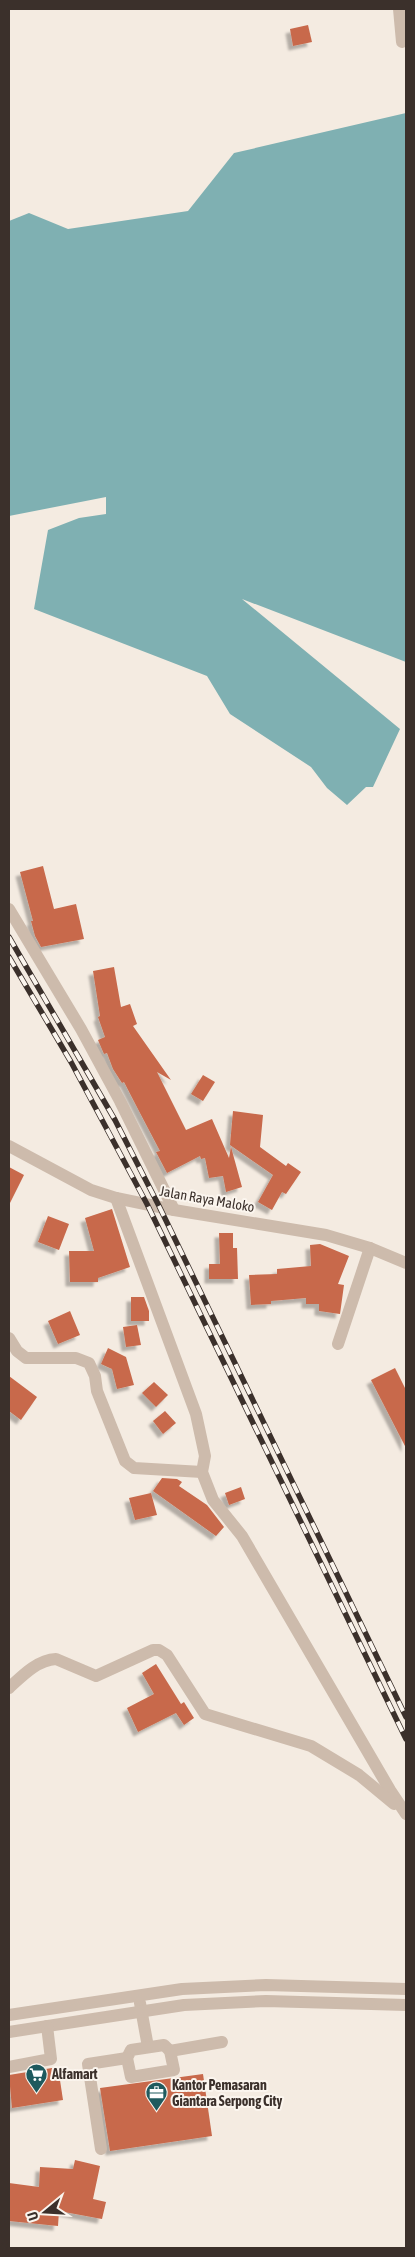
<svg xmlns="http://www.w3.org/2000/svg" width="415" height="2257" font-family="'Asap Condensed',sans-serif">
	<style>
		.water { fill: #7fb0b2 }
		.building { fill: #c8694b; filter: url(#shadow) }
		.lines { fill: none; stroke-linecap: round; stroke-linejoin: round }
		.minor { stroke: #cdbbac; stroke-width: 12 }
		.rail-casing { stroke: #3b302b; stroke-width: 5.5 }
		.rail { stroke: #fbf5ee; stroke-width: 4; stroke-dasharray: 11; stroke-linecap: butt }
		.labels { text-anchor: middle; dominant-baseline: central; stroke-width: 4; stroke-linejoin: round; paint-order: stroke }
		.street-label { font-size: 14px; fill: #3b302b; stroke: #fbf5ee }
		.poi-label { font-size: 14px; font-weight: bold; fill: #3b302b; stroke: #fbf5ee; text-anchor: start }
	</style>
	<defs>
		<filter id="shadow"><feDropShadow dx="-4.5" dy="4.5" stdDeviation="1" flood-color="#0004"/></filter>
	</defs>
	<rect width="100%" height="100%" fill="#f4ebe1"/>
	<polygon class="water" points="406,113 406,662 242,599 400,729 373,787 366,787 347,805 327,788 311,767 230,714 207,676 34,609 48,530 79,518 106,514 106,497 9,516 9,221 29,213 68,229 188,211 234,153"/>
	<g class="building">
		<polygon points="308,25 312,42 293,46 290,29"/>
		<polygon points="43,866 54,909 76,904 84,939 41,947 35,936 31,921 33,921 20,872"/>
		<polygon points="114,967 121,1007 130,1004 137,1024 133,1026 171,1080 157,1072 186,1130 212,1119 229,1158 231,1147 242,1187 226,1192 223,1176 209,1178 205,1158 201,1159 200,1156 167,1173 156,1152 160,1151 140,1113 124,1082 122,1083 113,1069 107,1053 104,1054 98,1040 105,1037 98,1017 100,1016 93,971"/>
		<polygon points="203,1075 215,1082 203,1101 191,1094"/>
		<polygon points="233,1111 263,1115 260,1147 286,1166 288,1163 301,1172 286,1194 282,1192 272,1210 258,1202 273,1175 230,1145"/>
		<polygon points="9,1167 24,1175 9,1205"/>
		<polygon points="112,1209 130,1267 98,1278 98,1282 70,1282 69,1251 94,1251 85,1218"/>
		<polygon points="48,1216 69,1224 59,1250 38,1242"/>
		<polygon points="219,1233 233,1233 233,1248 237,1248 238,1279 209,1279 209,1264 220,1264"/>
		<polygon points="320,1244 349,1256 338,1284 344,1285 340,1314 319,1311 319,1304 306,1304 306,1298 271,1301 271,1304 251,1305 249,1275 277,1274 277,1269 311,1266 310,1245"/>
		<polygon points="131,1297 144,1297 149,1311 149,1321 131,1321"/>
		<polygon points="70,1311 80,1335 58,1344 48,1321"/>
		<polygon points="137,1325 141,1345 126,1347 123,1327"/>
		<polygon points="108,1348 126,1357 134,1385 117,1389 112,1369 101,1364"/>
		<polygon points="395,1368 406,1390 406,1448 371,1380"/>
		<polygon points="9,1376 37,1397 21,1420 9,1411"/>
		<polygon points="154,1382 168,1395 156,1407 142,1393"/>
		<polygon points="165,1411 176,1423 163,1434 153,1421"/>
		<polygon points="162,1478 177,1479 182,1482 179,1486 207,1505 224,1527 216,1536 153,1491"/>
		<polygon points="241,1487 245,1499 229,1505 225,1493"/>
		<polygon points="151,1493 157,1515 135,1520 129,1498"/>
		<polygon points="156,1664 181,1704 184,1702 194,1718 184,1725 176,1713 138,1732 127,1708 154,1694 142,1673"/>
		<polygon points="58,2067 63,2100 12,2108 9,2075"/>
		<polygon points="203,2074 212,2136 110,2151 100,2088"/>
		<polygon points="75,2160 100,2166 93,2199 106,2202 102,2219 59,2211 58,2226 9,2221 9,2183 39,2187 40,2167 73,2169"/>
	</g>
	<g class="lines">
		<g class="minor">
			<polyline points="399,9 402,42"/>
			<polyline points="9,909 81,1029 120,1101 174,1210"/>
			<polyline points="9,1146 91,1190 116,1198 174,1210 326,1235 370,1248 406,1263"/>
			<polyline points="116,1198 196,1414 205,1456 202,1472 213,1500 242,1536 390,1790 406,1814"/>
			<polyline points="9,1338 17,1351 26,1358 76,1358 89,1363 95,1376 97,1391 125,1461 134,1468 202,1472"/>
			<polyline points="338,1344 370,1248"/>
			<path d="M9 1688C22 1676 37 1660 56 1659L96 1676 153 1650H159L167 1655 205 1714 311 1746 359 1775 394 1804"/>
			<polyline points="140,2003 148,2047"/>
			<polyline points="9,2015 182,1989 266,1985 406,1989"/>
			<polyline points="9,2032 184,2005 266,2001 406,2005"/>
			<polygon points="164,2045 170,2051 174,2070 131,2077 127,2058 131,2050"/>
			<polyline points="170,2051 222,2042"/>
			<polyline points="9,2067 51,2059 47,2026"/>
			<polyline points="101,2149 88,2064 127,2058"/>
		</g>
		<defs>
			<g id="rail">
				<polyline points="9,937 115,1120 159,1206 406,1717"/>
				<polyline points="9,957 71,1062 147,1204 406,1739"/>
			</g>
		</defs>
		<use href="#rail" class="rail-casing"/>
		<use href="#rail" class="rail"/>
	</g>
	<defs>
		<symbol id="supermarket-pin" viewBox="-11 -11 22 30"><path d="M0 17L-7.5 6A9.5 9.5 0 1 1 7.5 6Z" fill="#1f5a5e" stroke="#fbf5ee"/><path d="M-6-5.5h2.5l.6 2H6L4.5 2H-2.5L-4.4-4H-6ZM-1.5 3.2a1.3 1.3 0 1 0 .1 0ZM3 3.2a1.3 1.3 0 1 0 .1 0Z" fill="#fff"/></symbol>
		<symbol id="office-pin" viewBox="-11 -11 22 30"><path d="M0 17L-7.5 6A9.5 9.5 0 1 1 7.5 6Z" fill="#1f5a5e" stroke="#fbf5ee"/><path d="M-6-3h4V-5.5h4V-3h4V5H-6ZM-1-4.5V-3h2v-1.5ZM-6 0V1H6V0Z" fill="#fff"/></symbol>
	</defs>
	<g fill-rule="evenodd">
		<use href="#supermarket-pin" x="24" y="2062" width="25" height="34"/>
		<use href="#office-pin" x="144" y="2080" width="25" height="34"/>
	</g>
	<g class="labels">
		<g class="street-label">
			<text transform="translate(207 1199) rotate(10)">Jalan Raya Maloko</text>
		</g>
		<g class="poi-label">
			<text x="52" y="2074">Alfamart</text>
			<text x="172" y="2085">Kantor Pemasaran<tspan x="172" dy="16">Giantara Serpong City</tspan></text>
		</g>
	</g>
	<rect width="415" height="2257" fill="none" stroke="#3b302b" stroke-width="20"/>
	<g transform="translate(45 2212) rotate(252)" stroke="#fbf5ee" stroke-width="4" paint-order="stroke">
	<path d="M0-4L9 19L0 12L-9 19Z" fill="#3b302b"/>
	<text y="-8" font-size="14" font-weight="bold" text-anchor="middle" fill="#3b302b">U</text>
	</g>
</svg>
